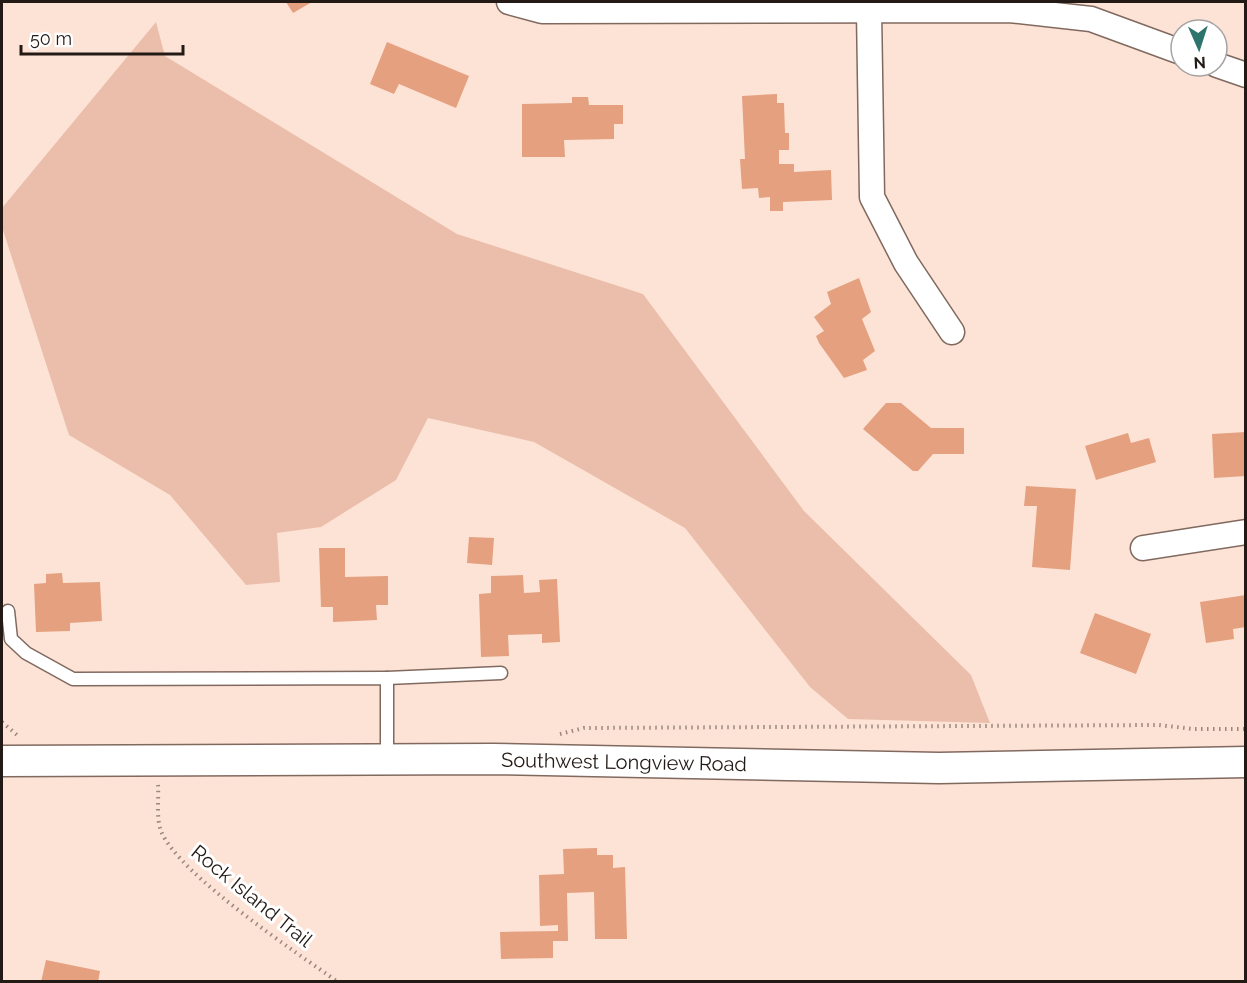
<svg xmlns="http://www.w3.org/2000/svg" width="1247" height="983" font-family="Raleway,sans-serif">
	<style>
		.green { fill: #eabeaa }
		.building { fill: #e4a07f }
		.lines { fill: none; stroke-linecap: round; stroke-linejoin: round }
		.service-casing { stroke: #80695f; stroke-width: 15 }
		.minor-casing { stroke: #80695f; stroke-width: 27 }
		.tertiary-casing { stroke: #80695f; stroke-width: 33 }
		.path { stroke: #9a887f; stroke-width: 4; stroke-dasharray: 1.5 4.5; stroke-linecap: butt }
		.service { stroke: #fff; stroke-width: 12 }
		.minor { stroke: #fff; stroke-width: 24 }
		.tertiary { stroke: #fff; stroke-width: 30 }
		.labels { text-anchor: middle; dominant-baseline: central; stroke-width: 6; stroke-linejoin: round; paint-order: stroke }
		.street-label { font-size: 20px; fill: #231a16; stroke: #fff }
	</style>
	<rect width="100%" height="100%" fill="#fde3d6"/>
	<polygon class="green" points="156,22 165,56 457,234 643,294 804,511 971,675 990,723 848,719 810,687 685,528 534,442 428,418 396,480 321,527 277,533 280,582 246,585 170,495 69,435 2,227 2,208"/>
	<g class="building">
		<polygon points="286,2 312,2 293,13"/>
		<polygon points="387,42 469,76 456,108 399,84 394,94 370,84"/>
		<polygon points="777,94 777,103 784,103 785,133 789,133 789,150 779,150 779,164 794,164 794,172 831,170 832,200 783,202 783,211 770,211 770,197 759,198 758,188 742,189 740,159 745,159 742,96"/>
		<polygon points="572,97 588,97 589,105 623,105 623,124 614,124 614,139 564,140 565,157 522,157 522,104 572,103"/>
		<polygon points="859,278 871,312 862,319 875,351 863,360 867,370 844,378 819,343 816,336 824,331 814,317 831,304 827,292"/>
		<polygon points="886,403 901,403 931,428 964,428 964,454 933,454 918,471 913,471 863,429"/>
		<polygon points="1246,432 1246,476 1214,478 1212,434"/>
		<polygon points="1128,433 1131,443 1149,438 1156,462 1096,480 1085,446"/>
		<polygon points="1026,486 1076,489 1070,570 1032,567 1037,506 1024,506"/>
		<polygon points="469,537 494,538 492,565 467,563"/>
		<polygon points="319,548 345,548 345,577 388,576 388,605 376,605 377,620 333,622 333,607 321,607"/>
		<polygon points="62,573 63,583 100,582 102,621 70,623 70,631 36,632 34,584 46,583 46,574"/>
		<polygon points="523,575 524,593 540,592 539,580 557,579 560,642 542,643 542,634 508,635 509,656 481,657 479,594 491,593 491,576"/>
		<polygon points="1246,595 1246,627 1233,629 1234,639 1206,643 1200,602"/>
		<polygon points="1095,613 1151,634 1136,674 1080,653"/>
		<polygon points="597,848 597,855 613,855 613,868 625,867 627,939 595,939 594,892 567,893 568,941 553,941 553,958 501,959 500,932 558,931 558,925 540,926 539,875 564,874 563,849"/>
		<polygon points="46,960 100,971 98,982 41,982"/>
	</g>
	<g class="lines">
		<defs>
			<g id="service">
				<polyline points="8,611 11,639 26,653 73,679 387,678 387,759"/>
				<polyline points="387,678 501,673"/>
			</g>
			<g id="minor">
				<polyline points="509,2 542,11 1009,10 1091,19 1181,52"/>
				<polyline points="869,11 872,197 906,263 952,332"/>
				<polyline points="1217,65 1246,75"/>
				<polyline points="1143,548 1246,532"/>
			</g>
			<polyline id="tertiary" points="2,761 493,759 939,768 1246,762"/>
		</defs>
		<use href="#service" class="service-casing"/>
		<use href="#minor" class="minor-casing"/>
		<use href="#tertiary" class="tertiary-casing"/>
		<g class="path">
			<polyline points="2,722 17,735"/>
			<polyline points="560,734 584,728 1159,725 1193,729 1246,729"/>
			<path d="M158 785C159 798 156 818 161 831 178 874 297 953 338 982"/>
		</g>
		<use href="#service" class="service"/>
		<use href="#minor" class="minor"/>
		<use href="#tertiary" class="tertiary"/>
	</g>
	<g class="labels">
		<g class="street-label">
			<text transform="translate(624 762) rotate(1)">Southwest Longview Road</text>
			<text transform="translate(252 896) rotate(39)">Rock Island Trail</text>
		</g>
	</g>
	<rect width="1247" height="983" fill="none" stroke="#231a16" stroke-width="6"/>
	<g transform="translate(1199 48) rotate(177)"><circle r="28" fill="#ffffff" stroke="#a7a3a2" stroke-width="1.5"/>
	<path d="M0-4.5L10 22L0 15L-10 22Z" fill="#2d746c"/>
	<text y="-9" font-size="16" font-weight="bold" text-anchor="middle" fill="#231a16">N</text>
	</g>
	<path d="M21 45v9h162v-9" fill="none" stroke="#231a16" stroke-width="3"/>
	<text x="30" y="45" font-size="18" fill="#231a16" stroke="#ffffff" stroke-width="4.5" paint-order="stroke">50 m</text>
</svg>
